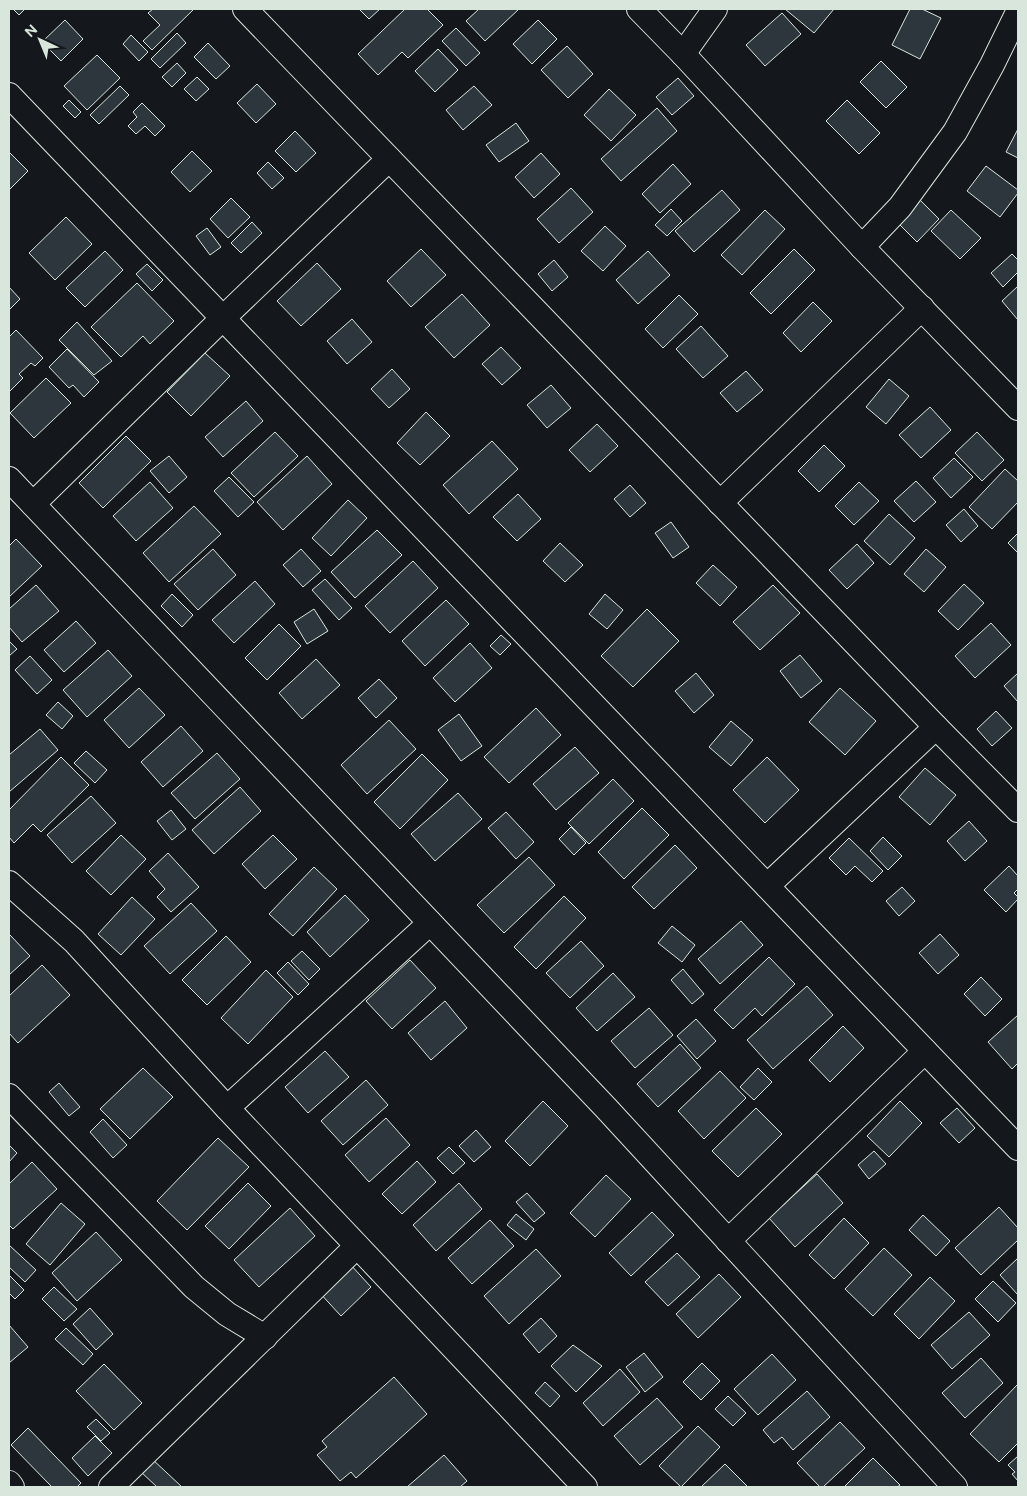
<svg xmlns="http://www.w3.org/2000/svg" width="1027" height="1496" font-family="Figtree,sans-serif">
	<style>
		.building { fill: #2c363c; stroke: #d8e6dc }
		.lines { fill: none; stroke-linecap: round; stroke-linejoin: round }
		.minor-casing { stroke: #d8e6dc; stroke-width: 26 }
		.minor { stroke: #14181c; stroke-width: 24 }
	</style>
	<rect width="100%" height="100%" fill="#14181c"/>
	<g class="building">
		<polygon points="13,9 25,9 19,15"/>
		<polygon points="153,9 194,9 152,50 143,41 160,25 148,13"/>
		<polygon points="359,9 380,9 369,19"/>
		<polygon points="405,9 427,9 443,25 408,58 402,52 378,75 358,54"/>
		<polygon points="479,9 519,9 485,41 466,21"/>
		<polygon points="785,9 834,9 814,33"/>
		<polygon points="910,9 922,9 941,18 920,59 892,45"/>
		<polygon points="782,13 801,34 765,66 746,45"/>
		<polygon points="65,20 83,39 61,61 42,42"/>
		<polygon points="538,20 557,39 532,64 513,44"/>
		<polygon points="456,28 480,53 466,66 442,41"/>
		<polygon points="177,33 186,43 160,68 151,59"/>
		<polygon points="131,35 148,52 139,61 123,44"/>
		<polygon points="208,43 230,66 216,79 194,57"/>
		<polygon points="567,46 593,74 568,98 541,70"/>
		<polygon points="438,49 458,70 435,92 415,71"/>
		<polygon points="97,55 120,78 87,110 64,86"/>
		<polygon points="881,61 907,87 886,108 860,82"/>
		<polygon points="177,63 186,73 172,87 162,77"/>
		<polygon points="197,77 209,89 196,101 184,89"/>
		<polygon points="678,78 694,96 672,115 656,97"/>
		<polygon points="257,84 276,104 256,123 237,103"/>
		<polygon points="120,86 129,95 99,124 90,115"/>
		<polygon points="474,86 492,105 463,130 446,110"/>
		<polygon points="609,89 636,115 611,141 584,115"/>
		<polygon points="69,100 81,112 75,118 63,106"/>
		<polygon points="847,100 880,133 859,154 826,121"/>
		<polygon points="142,103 165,126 155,136 145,126 136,134 128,126 137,117 133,112"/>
		<polygon points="657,108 677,131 621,181 601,159"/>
		<polygon points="516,123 529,141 499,162 486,145"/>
		<polygon points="1018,129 1018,158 1006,152"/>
		<polygon points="295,131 316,153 296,172 275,151"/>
		<polygon points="192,151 212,171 190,192 171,172"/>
		<polygon points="9,152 28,171 9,190"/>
		<polygon points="541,153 560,174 534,198 515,177"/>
		<polygon points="268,162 284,178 272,189 257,173"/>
		<polygon points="673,164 691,184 660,213 642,194"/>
		<polygon points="986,166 1018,190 1018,193 1000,217 967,191"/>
		<polygon points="571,188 593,212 559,243 537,219"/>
		<polygon points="722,190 740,210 694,252 675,231"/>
		<polygon points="231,198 250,217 228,238 210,219"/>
		<polygon points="920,200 939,219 917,242 898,223"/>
		<polygon points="671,209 682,221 667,236 655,225"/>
		<polygon points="765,210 785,229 742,275 721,255"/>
		<polygon points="951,210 981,238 960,259 931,231"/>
		<polygon points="66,217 92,244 55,280 29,253"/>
		<polygon points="252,222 262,233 241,253 231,243"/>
		<polygon points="605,226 626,246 603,271 581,251"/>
		<polygon points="207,228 221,247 210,255 196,236"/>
		<polygon points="421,249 446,275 411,307 387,281"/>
		<polygon points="794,249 815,270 771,314 750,293"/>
		<polygon points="105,251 123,270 85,307 66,288"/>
		<polygon points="648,251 670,275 638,304 616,280"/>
		<polygon points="1012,254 1018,260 1018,272 1003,287 991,273"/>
		<polygon points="554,260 568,277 552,291 538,274"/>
		<polygon points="317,263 341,289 301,326 277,301"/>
		<polygon points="147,264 163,280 152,291 136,274"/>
		<polygon points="137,283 174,321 150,344 143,336 121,357 91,327"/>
		<polygon points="1018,286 1018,320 1002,301"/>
		<polygon points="9,287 20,299 9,310"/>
		<polygon points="462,294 490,325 454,358 425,327"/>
		<polygon points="679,295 698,314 663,348 645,329"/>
		<polygon points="813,302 832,321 801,352 783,333"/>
		<polygon points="352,319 372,342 347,364 327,341"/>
		<polygon points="77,322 112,361 94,375 59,340"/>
		<polygon points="701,326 728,356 703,378 676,349"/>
		<polygon points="16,330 43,358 35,366 31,363 19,374 23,378 9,392 9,337"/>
		<polygon points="501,347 521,368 502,385 482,364"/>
		<polygon points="67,349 99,382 84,397 73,385 69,388 49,367"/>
		<polygon points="205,353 230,376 191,416 167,392"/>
		<polygon points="392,369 410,389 389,408 371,389"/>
		<polygon points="746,371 763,390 737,412 720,393"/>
		<polygon points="46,378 71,403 34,438 10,413"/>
		<polygon points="889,379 909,396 886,424 866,407"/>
		<polygon points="551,385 571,408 547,428 527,405"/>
		<polygon points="246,401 263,421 223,457 205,437"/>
		<polygon points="930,407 951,430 921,458 899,435"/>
		<polygon points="426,412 450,436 420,465 397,443"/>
		<polygon points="597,424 618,446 590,472 569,450"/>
		<polygon points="275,432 298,456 254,497 231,473"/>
		<polygon points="977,432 1004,460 982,481 955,453"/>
		<polygon points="126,436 151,461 103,508 79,483"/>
		<polygon points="492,441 518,469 469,514 443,485"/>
		<polygon points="824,445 845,466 819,492 798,471"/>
		<polygon points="169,456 187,477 169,493 150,471"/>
		<polygon points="307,456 332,484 283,530 257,502"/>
		<polygon points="954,458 973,477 951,498 933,478"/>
		<polygon points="1005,469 1018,481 1018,502 992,529 969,507"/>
		<polygon points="229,477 254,502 238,517 214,491"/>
		<polygon points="916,481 936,502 914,522 894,501"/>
		<polygon points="150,482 173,508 136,541 113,516"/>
		<polygon points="859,482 879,501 854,525 835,506"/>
		<polygon points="630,485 646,503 630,517 614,499"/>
		<polygon points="518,494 541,519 517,541 493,517"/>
		<polygon points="348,500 367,518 331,556 312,538"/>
		<polygon points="194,506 221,534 169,582 143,553"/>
		<polygon points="964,509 978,526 961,542 946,525"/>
		<polygon points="889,514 915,538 890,565 864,541"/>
		<polygon points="671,522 689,547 673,558 655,533"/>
		<polygon points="377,530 402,555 355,598 331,572"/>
		<polygon points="1018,533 1018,553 1008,543"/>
		<polygon points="16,539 42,566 9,597 9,546"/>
		<polygon points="560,543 583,565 565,582 543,561"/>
		<polygon points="857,544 874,563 847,589 829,570"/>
		<polygon points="213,549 236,575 198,610 174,584"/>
		<polygon points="301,549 321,571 303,587 283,565"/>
		<polygon points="926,549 946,567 924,592 904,574"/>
		<polygon points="413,561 438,588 390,633 365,606"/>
		<polygon points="713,565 737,587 720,606 696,583"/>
		<polygon points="325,579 352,608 339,620 312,590"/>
		<polygon points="255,581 275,604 234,643 212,620"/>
		<polygon points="964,584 984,603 958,630 938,611"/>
		<polygon points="36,585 59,611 22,642 9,627 9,609"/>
		<polygon points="773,585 800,613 760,650 733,622"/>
		<polygon points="172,594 193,615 182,627 161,606"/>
		<polygon points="605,594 623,610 607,629 589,614"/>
		<polygon points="446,600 469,624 425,666 402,641"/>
		<polygon points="314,609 328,631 307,644 294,622"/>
		<polygon points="647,609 679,641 633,687 601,656"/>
		<polygon points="76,621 96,643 64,672 44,650"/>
		<polygon points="991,623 1011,645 975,678 955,656"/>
		<polygon points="279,624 301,646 267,680 245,658"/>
		<polygon points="501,635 511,644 500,655 490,646"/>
		<polygon points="9,641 17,649 9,656"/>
		<polygon points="470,643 492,668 455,702 433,678"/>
		<polygon points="108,650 132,676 87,717 63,690"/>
		<polygon points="800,655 822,681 801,698 780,671"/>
		<polygon points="30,656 52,680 37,694 15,670"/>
		<polygon points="316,659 340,685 302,719 279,693"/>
		<polygon points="696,673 714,695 694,713 675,691"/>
		<polygon points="1018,673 1018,702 1004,686"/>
		<polygon points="379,679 397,698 376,718 358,698"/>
		<polygon points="139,688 165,715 129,748 104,720"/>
		<polygon points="840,688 876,721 845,755 809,722"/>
		<polygon points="58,702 73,716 62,729 46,715"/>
		<polygon points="536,708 561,735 509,783 484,757"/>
		<polygon points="996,711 1012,728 992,746 977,729"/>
		<polygon points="459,714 482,746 461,761 438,730"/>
		<polygon points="389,720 416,749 367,794 341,765"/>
		<polygon points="731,721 753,740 731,766 709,747"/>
		<polygon points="181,726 203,751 163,787 141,762"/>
		<polygon points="40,729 58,750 9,792 9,755"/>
		<polygon points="575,747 599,773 556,810 533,784"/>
		<polygon points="86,751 107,770 95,783 74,763"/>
		<polygon points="217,753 240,779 195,819 171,793"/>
		<polygon points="422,754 448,780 400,829 374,802"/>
		<polygon points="61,757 89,785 41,832 33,824 14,843 9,837 9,810"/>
		<polygon points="767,757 799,790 765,823 733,790"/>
		<polygon points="925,768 956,795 930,825 899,797"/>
		<polygon points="613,779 634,801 589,844 568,823"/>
		<polygon points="240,787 261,811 214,854 192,830"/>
		<polygon points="458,793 482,819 435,861 411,834"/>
		<polygon points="91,796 116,823 72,863 47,835"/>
		<polygon points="642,808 669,835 624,879 598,852"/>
		<polygon points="171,810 186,829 172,840 157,821"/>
		<polygon points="506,812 534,842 516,859 488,828"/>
		<polygon points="969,821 987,841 965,861 947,841"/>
		<polygon points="571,827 586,843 574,855 559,839"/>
		<polygon points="121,835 146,859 111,895 86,871"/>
		<polygon points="273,835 297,859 265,889 242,864"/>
		<polygon points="883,837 902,856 888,870 870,851"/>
		<polygon points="849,838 883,871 872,882 855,866 846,875 829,858"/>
		<polygon points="675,845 697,868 654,909 632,887"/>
		<polygon points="168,853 199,887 171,912 157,897 165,889 149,871"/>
		<polygon points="529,857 555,885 504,933 477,905"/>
		<polygon points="1009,866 1018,876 1018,889 1014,893 1018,897 1018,899 1006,912 984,890"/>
		<polygon points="314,867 337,889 293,936 269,914"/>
		<polygon points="902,887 915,901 899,916 886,901"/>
		<polygon points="345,895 369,920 330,957 307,932"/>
		<polygon points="564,896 586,918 536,969 514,947"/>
		<polygon points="132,897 155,919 121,955 98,934"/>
		<polygon points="191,903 217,931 170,974 144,946"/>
		<polygon points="741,921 763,945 720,984 698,959"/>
		<polygon points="672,926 695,945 682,962 658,943"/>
		<polygon points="940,934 959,955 938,974 919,953"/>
		<polygon points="10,935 30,956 9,975 9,936"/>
		<polygon points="226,936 251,962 207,1005 182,980"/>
		<polygon points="581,941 604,966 570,998 546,973"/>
		<polygon points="302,951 320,969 309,980 291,961"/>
		<polygon points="769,957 795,984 762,1016 755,1008 733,1029 714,1010"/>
		<polygon points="410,960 436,988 392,1029 366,1001"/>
		<polygon points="288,962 309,984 298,995 277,973"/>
		<polygon points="42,965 70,995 18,1043 9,1033 9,996"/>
		<polygon points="683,969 704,994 692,1004 671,980"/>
		<polygon points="266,970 293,997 248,1044 221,1018"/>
		<polygon points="613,973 635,997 597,1031 576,1008"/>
		<polygon points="981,977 1002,999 985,1016 964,994"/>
		<polygon points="807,986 833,1015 773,1069 747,1040"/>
		<polygon points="445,1001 467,1028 431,1060 408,1033"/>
		<polygon points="649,1008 673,1035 635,1068 611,1041"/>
		<polygon points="1018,1015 1018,1063 1012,1069 988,1042"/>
		<polygon points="696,1019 716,1041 697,1059 677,1036"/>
		<polygon points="843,1026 864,1048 830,1082 809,1060"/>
		<polygon points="680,1044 701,1068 658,1107 637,1084"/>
		<polygon points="325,1051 349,1077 308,1113 285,1087"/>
		<polygon points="143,1068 173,1097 130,1139 100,1109"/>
		<polygon points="758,1068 772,1082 754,1100 740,1087"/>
		<polygon points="720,1071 746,1098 704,1139 678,1111"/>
		<polygon points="366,1080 388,1105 343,1145 321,1121"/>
		<polygon points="59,1083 80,1107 69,1116 49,1092"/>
		<polygon points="543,1101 568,1126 530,1166 505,1141"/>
		<polygon points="900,1101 922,1123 889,1157 867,1136"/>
		<polygon points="756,1108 782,1134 738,1177 712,1151"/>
		<polygon points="957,1108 975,1128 959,1143 940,1123"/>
		<polygon points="386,1118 410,1145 369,1182 345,1155"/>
		<polygon points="103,1119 127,1145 113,1158 90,1132"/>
		<polygon points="476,1130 491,1147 474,1162 459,1146"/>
		<polygon points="218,1138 249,1167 187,1230 157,1201"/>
		<polygon points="9,1145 17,1153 9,1162"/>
		<polygon points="449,1147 465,1163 453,1174 437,1158"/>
		<polygon points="874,1151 886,1164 869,1179 858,1165"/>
		<polygon points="417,1161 436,1182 402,1214 382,1194"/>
		<polygon points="32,1162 57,1189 13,1229 9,1225 9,1184"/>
		<polygon points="817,1174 843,1203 795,1247 769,1218"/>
		<polygon points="606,1175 631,1199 595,1237 570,1213"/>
		<polygon points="248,1183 271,1206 229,1249 205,1226"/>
		<polygon points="459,1183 482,1209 436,1251 413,1225"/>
		<polygon points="527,1193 545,1213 534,1222 516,1202"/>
		<polygon points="61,1203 85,1224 50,1265 26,1244"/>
		<polygon points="999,1207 1018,1228 1018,1240 981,1275 955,1248"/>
		<polygon points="290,1208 315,1236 259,1287 234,1260"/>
		<polygon points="652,1212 674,1235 631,1276 609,1253"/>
		<polygon points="516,1214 534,1229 526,1240 507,1225"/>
		<polygon points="923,1215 950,1241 936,1256 909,1230"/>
		<polygon points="844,1218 869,1243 834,1279 809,1255"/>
		<polygon points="490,1220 514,1246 472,1284 448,1258"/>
		<polygon points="96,1232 122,1260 77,1301 52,1273"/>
		<polygon points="9,1245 36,1270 25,1282 9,1267"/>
		<polygon points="884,1248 912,1275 873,1316 845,1289"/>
		<polygon points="536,1249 561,1276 509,1324 484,1296"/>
		<polygon points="677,1253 700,1277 668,1306 645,1282"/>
		<polygon points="1018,1258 1018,1295 1000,1275"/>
		<polygon points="349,1263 371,1287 341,1316 318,1291"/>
		<polygon points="719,1274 741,1297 698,1338 676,1314"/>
		<polygon points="10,1276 24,1290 15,1299 9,1293 9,1277"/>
		<polygon points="930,1277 955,1301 919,1339 894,1314"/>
		<polygon points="993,1281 1016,1303 998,1322 975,1299"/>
		<polygon points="54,1287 77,1309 64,1321 42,1299"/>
		<polygon points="90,1308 113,1334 96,1350 73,1324"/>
		<polygon points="969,1312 990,1335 952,1369 931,1345"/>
		<polygon points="541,1318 557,1336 539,1353 523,1334"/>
		<polygon points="9,1325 28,1347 9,1363"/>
		<polygon points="66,1328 93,1354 83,1365 55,1339"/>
		<polygon points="573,1345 602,1366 576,1392 551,1366"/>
		<polygon points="644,1353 663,1377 645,1392 626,1367"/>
		<polygon points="772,1354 796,1380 758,1415 734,1389"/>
		<polygon points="981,1358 1003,1383 965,1418 942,1393"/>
		<polygon points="702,1363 720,1381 701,1400 683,1382"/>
		<polygon points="104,1364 142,1403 114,1430 76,1391"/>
		<polygon points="620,1369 640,1392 603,1426 583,1403"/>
		<polygon points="394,1377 427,1414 356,1478 351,1472 340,1481 317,1455 327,1447 322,1441"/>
		<polygon points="545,1382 560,1396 550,1407 535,1393"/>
		<polygon points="1018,1384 1018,1443 999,1462 970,1434"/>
		<polygon points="807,1391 830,1417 793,1450 782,1437 774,1443 763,1430"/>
		<polygon points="728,1396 746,1413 733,1426 715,1409"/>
		<polygon points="657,1398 683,1427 640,1465 614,1436"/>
		<polygon points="96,1419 110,1433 101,1441 87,1427"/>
		<polygon points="840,1422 865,1448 823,1487 820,1487 797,1463"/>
		<polygon points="698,1426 720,1447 681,1487 659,1466"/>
		<polygon points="28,1428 81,1483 77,1487 52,1487 11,1445"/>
		<polygon points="95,1436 112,1453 88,1476 72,1458"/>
		<polygon points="444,1455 467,1481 460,1487 407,1487"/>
		<polygon points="1018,1456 1018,1481 1012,1474 1015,1472 1008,1465"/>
		<polygon points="151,1458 182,1487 157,1487 140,1471"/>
		<polygon points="873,1458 900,1485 897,1487 844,1487"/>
		<polygon points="725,1464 748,1487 701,1487"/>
	</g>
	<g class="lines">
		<defs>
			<g id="minor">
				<polyline points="245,9 936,727 1018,810"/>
				<polyline points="639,9 683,54 862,247 1018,408"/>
				<polyline points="683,54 715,9"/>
				<polyline points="9,95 1018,1148"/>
				<polyline points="862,247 900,207 955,132 992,65 1018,12"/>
				<polyline points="9,479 606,1108 955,1487"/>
				<polyline points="720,503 922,308"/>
				<polyline points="33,504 222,319 389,159"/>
				<polyline points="9,883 74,941 227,1108 585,1487"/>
				<polyline points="767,886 936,727"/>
				<polyline points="9,1096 194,1287 227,1314 265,1337"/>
				<polyline points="227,1108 430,923"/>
				<polyline points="728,1241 925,1051"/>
				<polyline points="9,1483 12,1487"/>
				<polyline points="111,1487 357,1246"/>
			</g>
		</defs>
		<use href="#minor" class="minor-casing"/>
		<use href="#minor" class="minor"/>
	</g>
	<rect width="1027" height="1496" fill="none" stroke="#d8e6dc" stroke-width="20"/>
	<g transform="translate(40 40) rotate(316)" stroke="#14181c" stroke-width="4" paint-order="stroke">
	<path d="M0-4L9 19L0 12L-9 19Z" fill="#d8e6dc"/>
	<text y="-8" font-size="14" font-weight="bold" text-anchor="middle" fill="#d8e6dc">N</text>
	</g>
</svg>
